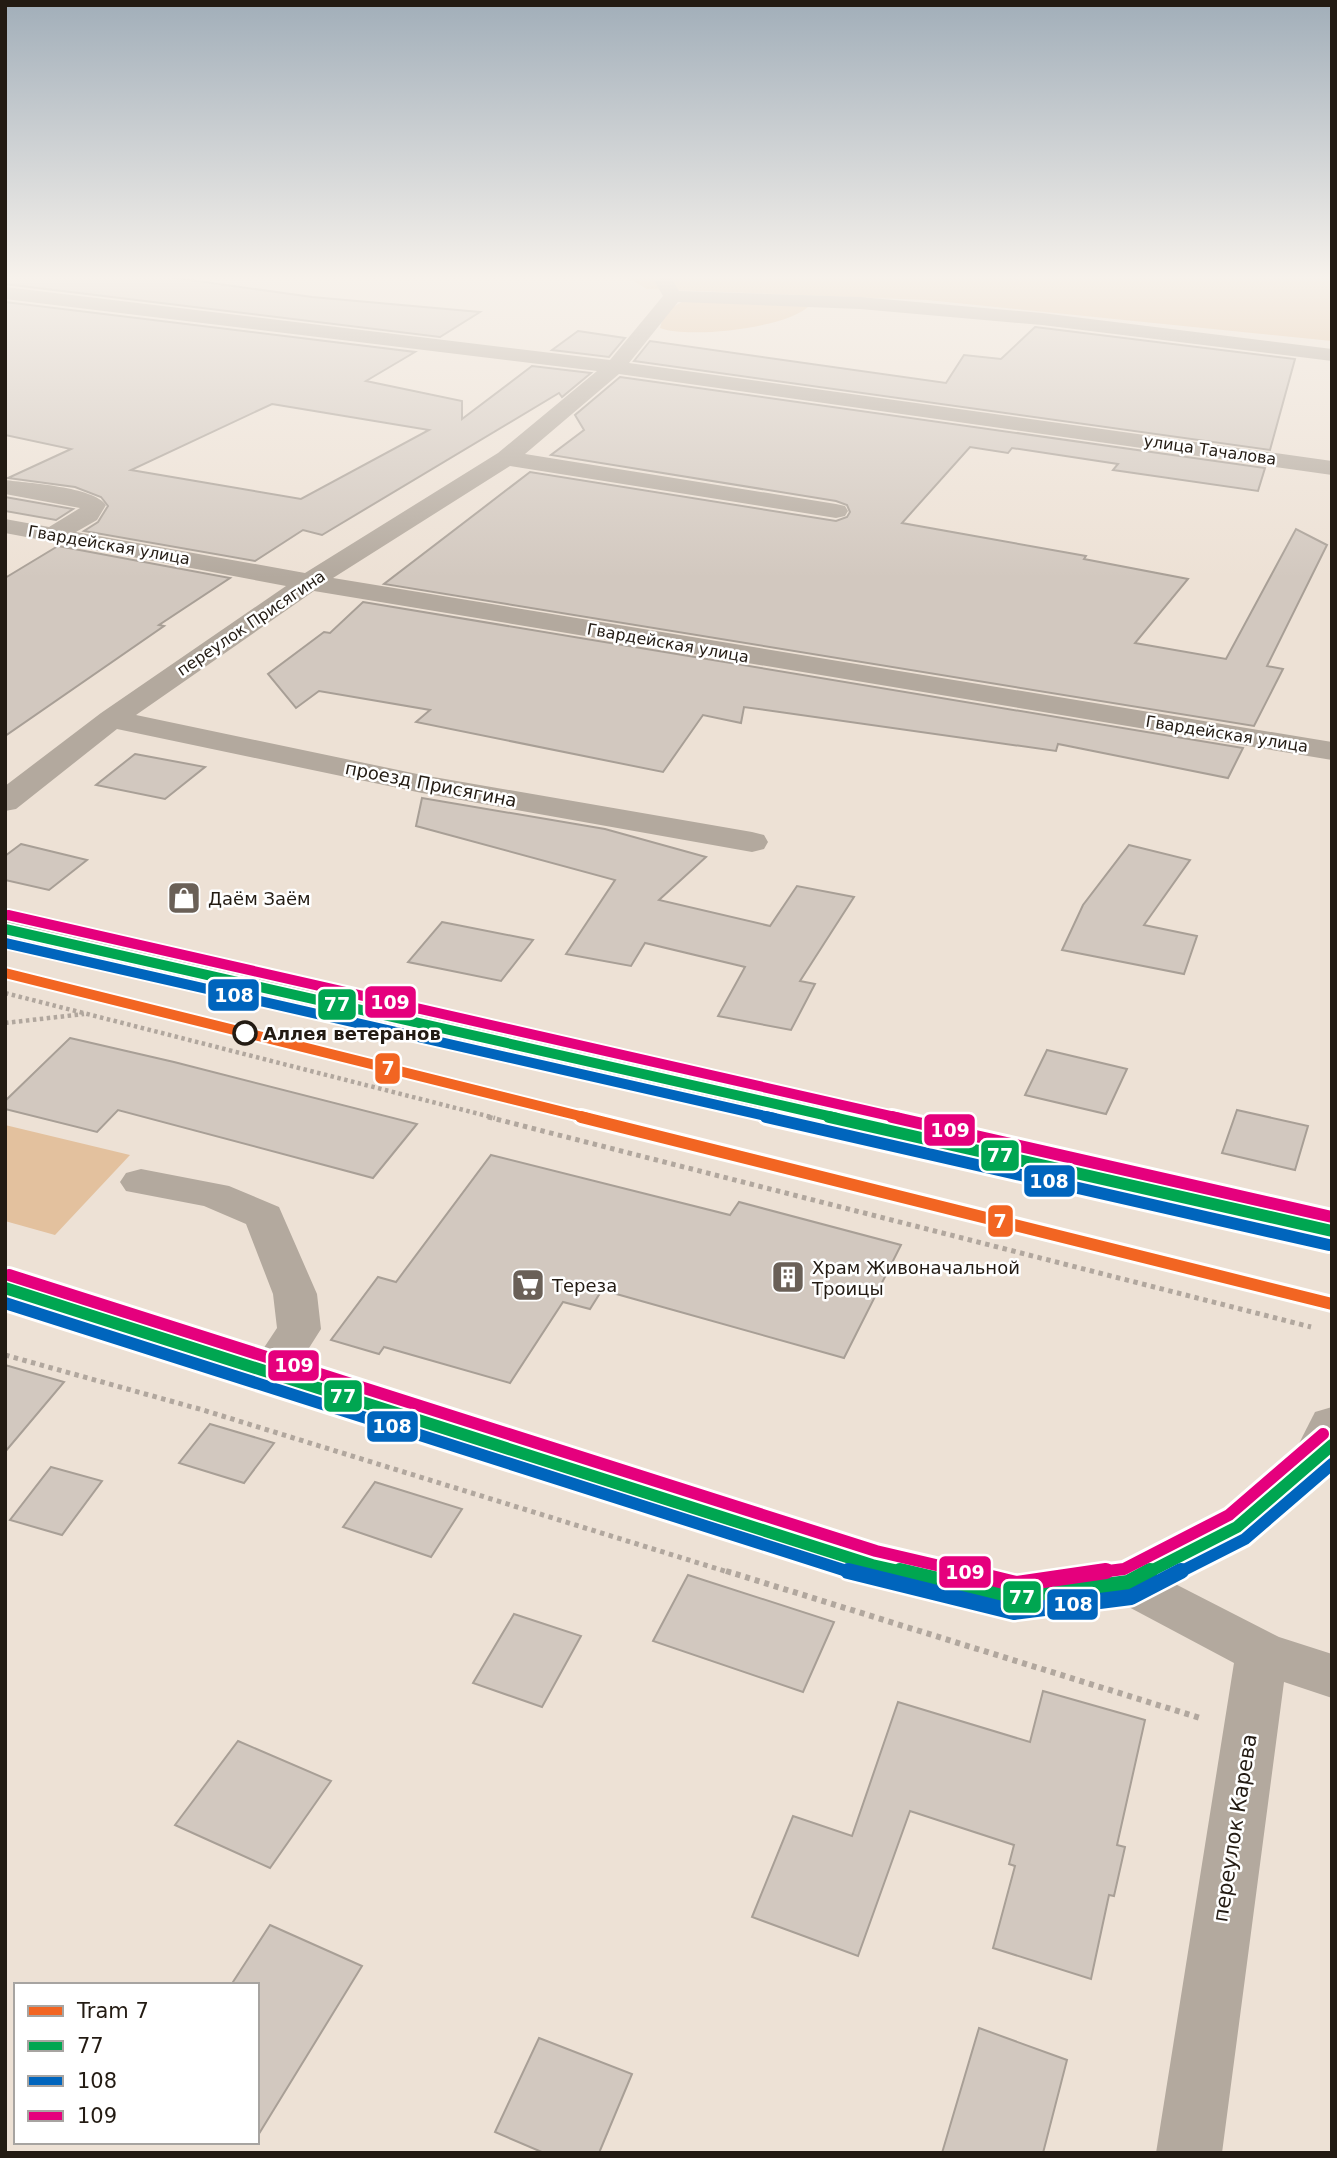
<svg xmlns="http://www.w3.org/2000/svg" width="1337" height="2158" font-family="'DejaVu Sans',sans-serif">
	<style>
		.green { fill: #e3c19e }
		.building { fill: #d2c8bf; stroke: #a89f96; stroke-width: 2; fill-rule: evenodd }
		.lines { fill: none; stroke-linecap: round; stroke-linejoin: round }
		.path-far2 { stroke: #b1a79e; stroke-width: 4.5; stroke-dasharray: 3.5 3.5; stroke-linecap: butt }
		.path-far1 { stroke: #b1a79e; stroke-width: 5; stroke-dasharray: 4.5 4.5; stroke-linecap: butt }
		.path { stroke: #b1a79e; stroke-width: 6; stroke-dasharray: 5 5; stroke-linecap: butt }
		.minor { fill: #b3a99e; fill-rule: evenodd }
		.highway { fill: #b2a79d; fill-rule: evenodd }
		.bus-1-far2-casing { stroke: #fff; stroke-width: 14 }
		.bus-1-far1-casing { stroke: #fff; stroke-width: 18 }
		.bus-1-casing { stroke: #fff; stroke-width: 21 }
		.bus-2-far2-casing { stroke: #fff; stroke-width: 14 }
		.bus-2-far1-casing { stroke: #fff; stroke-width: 18 }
		.bus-2-casing { stroke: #fff; stroke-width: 21 }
		.bus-3-far2-casing { stroke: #fff; stroke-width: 14 }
		.bus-3-far1-casing { stroke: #fff; stroke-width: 18 }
		.bus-3-casing { stroke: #fff; stroke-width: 21 }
		.bus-1-far2 { stroke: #00a651; stroke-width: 10 }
		.bus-1-far1 { stroke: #00a651; stroke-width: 12 }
		.bus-1 { stroke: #00a651; stroke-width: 16 }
		.bus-2-far2 { stroke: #0065bd; stroke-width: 10 }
		.bus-2-far1 { stroke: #0065bd; stroke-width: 12 }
		.bus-2 { stroke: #0065bd; stroke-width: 16 }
		.bus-3-far2 { stroke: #e5007d; stroke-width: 10 }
		.bus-3-far1 { stroke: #e5007d; stroke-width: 12 }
		.bus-3 { stroke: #e5007d; stroke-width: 16 }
		.tram-1-far1-casing { stroke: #fff; stroke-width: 14 }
		.tram-1-casing { stroke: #fff; stroke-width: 18 }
		.tram-1-far1 { stroke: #f26522; stroke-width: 10 }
		.tram-1 { stroke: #f26522; stroke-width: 12 }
		.stop-dot { fill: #fff; stroke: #231b13; stroke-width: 3.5 }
		.labels { text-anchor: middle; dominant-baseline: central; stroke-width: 5; stroke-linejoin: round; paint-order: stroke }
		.far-street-label { font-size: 16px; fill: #231b13; stroke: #fff }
		.street-label { font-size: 18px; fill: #231b13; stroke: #fff }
		.poi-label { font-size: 18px; fill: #231b13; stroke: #fff; text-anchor: start }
		.stop-label { font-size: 18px; font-weight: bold; fill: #231b13; stroke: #fff; text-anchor: start }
		.near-street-label { font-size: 21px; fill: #231b13; stroke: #fff }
		.line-badge { stroke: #fff; stroke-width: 2.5 }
		.badge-label { font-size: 19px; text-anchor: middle; font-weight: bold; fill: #fff }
	</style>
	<rect width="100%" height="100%" fill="#ede1d5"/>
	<g class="green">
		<polygon points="625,276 1332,276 1332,341 927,300 647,289"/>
		<path d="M687 300 810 305C790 328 688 339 660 328 663 313 673 305 687 300Z"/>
		<polygon points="5,1125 130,1155 55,1235 5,1221"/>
	</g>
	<g class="building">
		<polygon points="5,276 162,276 312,297 480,312 440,337 5,284"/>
		<path d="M5 302 415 352 366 381 462 401V419L532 366 591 373 562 397 559 393 322 535 303 530 255 561 84 531 98 522 108 506 101 497 75 487 8 478 71 449 5 435ZM272 404 429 430 301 499 131 470Z"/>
		<polygon points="1035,327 1295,359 1270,450 634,361 650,341 946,383 964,355 1001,359"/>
		<polygon points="578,331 625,338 609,357 552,350"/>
		<polygon points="620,377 1265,468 1258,491 1113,470 1118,464 1012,448 1008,453 970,447 902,523 1086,556 1084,559 1188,579 1135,643 1226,659 1296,529 1327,545 1267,666 1283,669 1254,726 384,584 530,472 836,521 847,517 850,512 847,505 836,501 551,455 584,430 575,415"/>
		<polygon points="5,497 73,509 56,520 5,511"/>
		<polygon points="58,546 230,578 159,625 164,626 5,736 5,578"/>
		<polygon points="363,602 1243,748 1228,778 1058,744 1056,751 744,707 741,723 703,715 663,772 416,722 430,710 319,691 296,708 268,674 324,632 330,633"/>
		<polygon points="135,754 205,767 165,799 96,785"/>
		<polygon points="422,798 605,829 706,857 659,900 770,926 797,886 854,897 800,981 815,984 791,1030 718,1016 745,967 645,943 631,966 566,954 615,880 416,826"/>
		<polygon points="21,844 87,860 49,890 5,880 5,856"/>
		<polygon points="1129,845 1190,860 1144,925 1197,936 1184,974 1062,950 1083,905"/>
		<polygon points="442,922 533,940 501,981 408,962"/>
		<polygon points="70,1038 174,1062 417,1124 373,1178 118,1110 97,1132 5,1109 5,1101"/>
		<polygon points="1047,1050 1127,1069 1106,1114 1025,1095"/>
		<polygon points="1237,1110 1308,1126 1295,1170 1222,1153"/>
		<polygon points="491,1155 730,1215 739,1202 901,1245 844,1358 602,1290 590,1309 563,1302 510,1383 384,1347 379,1354 331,1340 378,1277 396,1282"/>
		<polygon points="5,1365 64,1382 5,1452"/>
		<polygon points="210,1424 274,1443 244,1483 179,1463"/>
		<polygon points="51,1467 102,1481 62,1535 10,1520"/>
		<polygon points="375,1482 462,1509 431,1557 343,1527"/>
		<polygon points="688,1575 834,1622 803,1692 653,1641"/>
		<polygon points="514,1614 581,1636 542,1707 473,1683"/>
		<polygon points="1043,1691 1145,1720 1117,1845 1125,1847 1114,1896 1109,1895 1091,1979 993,1948 1015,1866 1009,1864 1014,1845 910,1811 858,1956 752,1917 793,1816 852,1836 898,1702 1030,1742"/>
		<polygon points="238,1741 331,1781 270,1868 175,1825"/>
		<polygon points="270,1925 362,1966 257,2137 257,1985 231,1985"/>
		<polygon points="979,2028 1067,2060 1043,2153 942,2153"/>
		<polygon points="539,2038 632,2074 599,2153 544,2153 495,2132"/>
	</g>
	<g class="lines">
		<g class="path-far2">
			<polyline points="5,993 495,1118"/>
			<polyline points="5,1023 84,1014"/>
		</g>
		<g class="path-far1">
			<polyline points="488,1117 1311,1327"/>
			<polyline points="5,1355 203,1410 731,1573"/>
		</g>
		<polyline class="path" points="726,1571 1200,1718"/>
		<g class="minor">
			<path d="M664 276 671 278 679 291 860 297 1042 313 1332 349V361L1042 325 860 309 678 302 629 363 1332 461V475L619 374 525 454 836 504 845 506 848 511 845 516 836 518 510 466 333 578 1332 742V760L314 591 136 715 422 775 752 832 764 835 768 842 764 849 752 852 422 793 117 729 16 809 5 811V786L101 713 286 586 5 533V519L49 527 80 508 5 494V480C28 483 94 487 106 505L97 520 76 532 305 573 498 453 597 371 5 299V287L610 360 663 296 655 282Z"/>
			<polygon points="141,1169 229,1186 279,1207 317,1294 321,1329 285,1386 269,1391 253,1386 246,1375 277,1328 273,1294 246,1224 204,1206 126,1191 120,1182 126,1173"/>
			<polygon points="1332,1407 1332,1472 1313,1481 1296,1475 1289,1463 1315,1412"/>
			<polygon points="1128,1563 1146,1569 1279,1637 1332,1654 1332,1698 1284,1682 1222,2153 1156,2153 1234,1663 1110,1597 1102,1583 1110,1569"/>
		</g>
		<g class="highway">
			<polygon points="5,919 1332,1217 1332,1245 5,939"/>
			<polygon points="5,1273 872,1545 1015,1578 1119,1564 1219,1514 1315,1433 1332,1428 1332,1472 1255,1540 1146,1597 1128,1603 1015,1618 872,1585 5,1303"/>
		</g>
		<defs>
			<polyline id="bus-1-far2" points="5,929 837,1118"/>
			<g id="bus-1-far1">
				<polyline points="829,1117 1332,1231"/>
				<polyline points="5,1288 872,1565 908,1573"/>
				<polyline points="1147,1573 1237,1527 1332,1445"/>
			</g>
			<polyline id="bus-1" points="900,1571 1015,1598 1128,1583 1150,1571"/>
			<polyline id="bus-2-far2" points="5,943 774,1118"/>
			<g id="bus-2-far1">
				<polyline points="766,1117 1329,1245"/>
				<polyline points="5,1303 853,1573"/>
				<polyline points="1178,1573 1245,1539 1332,1464"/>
			</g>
			<polyline id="bus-2" points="848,1571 1014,1612 1131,1597 1181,1571"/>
			<polyline id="bus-3-far2" points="8,915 899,1118"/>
			<g id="bus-3-far1">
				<polyline points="892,1117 1332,1217"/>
				<polyline points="9,1275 876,1551 970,1573"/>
				<polyline points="1093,1573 1124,1569 1229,1515 1323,1434"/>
			</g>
			<polyline id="bus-3" points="963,1571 1016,1584 1106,1571"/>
		</defs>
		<use href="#bus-1-far2" class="bus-1-far2-casing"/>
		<use href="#bus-1-far1" class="bus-1-far1-casing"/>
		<use href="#bus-1" class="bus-1-casing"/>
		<use href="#bus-2-far2" class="bus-2-far2-casing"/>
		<use href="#bus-2-far1" class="bus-2-far1-casing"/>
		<use href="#bus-2" class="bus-2-casing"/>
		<use href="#bus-3-far2" class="bus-3-far2-casing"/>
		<use href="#bus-3-far1" class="bus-3-far1-casing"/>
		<use href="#bus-3" class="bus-3-casing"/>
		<use href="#bus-1-far2" class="bus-1-far2"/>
		<use href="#bus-1-far1" class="bus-1-far1"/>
		<use href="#bus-1" class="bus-1"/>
		<use href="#bus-2-far2" class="bus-2-far2"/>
		<use href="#bus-2-far1" class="bus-2-far1"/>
		<use href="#bus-2" class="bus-2"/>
		<use href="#bus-3-far2" class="bus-3-far2"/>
		<use href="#bus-3-far1" class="bus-3-far1"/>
		<use href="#bus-3" class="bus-3"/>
		<defs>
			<polyline id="tram-1-far1" points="5,973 588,1118"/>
			<polyline id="tram-1" points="581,1117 1332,1304"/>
		</defs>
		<use href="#tram-1-far1" class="tram-1-far1-casing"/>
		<use href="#tram-1" class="tram-1-casing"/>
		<use href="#tram-1-far1" class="tram-1-far1"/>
		<use href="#tram-1" class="tram-1"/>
	</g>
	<linearGradient id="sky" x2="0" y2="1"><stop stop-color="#a1aeb9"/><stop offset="0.48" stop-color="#f7f2ec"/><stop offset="1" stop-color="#f7f2ec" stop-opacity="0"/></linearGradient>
	<rect width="1337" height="578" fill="url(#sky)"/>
	<defs>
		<symbol id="shop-square" viewBox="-11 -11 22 22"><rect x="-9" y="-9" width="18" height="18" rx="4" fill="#6a6057" stroke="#fff"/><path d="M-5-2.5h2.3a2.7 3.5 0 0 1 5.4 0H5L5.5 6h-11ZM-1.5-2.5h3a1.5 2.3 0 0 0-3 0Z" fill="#fff"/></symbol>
		<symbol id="building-square" viewBox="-11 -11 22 22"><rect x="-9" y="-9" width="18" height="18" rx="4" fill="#6a6057" stroke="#fff"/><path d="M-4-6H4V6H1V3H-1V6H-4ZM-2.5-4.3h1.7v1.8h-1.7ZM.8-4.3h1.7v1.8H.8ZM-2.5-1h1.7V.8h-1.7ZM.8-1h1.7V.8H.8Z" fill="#fff"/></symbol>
		<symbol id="supermarket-square" viewBox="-11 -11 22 22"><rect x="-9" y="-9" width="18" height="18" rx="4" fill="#6a6057" stroke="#fff"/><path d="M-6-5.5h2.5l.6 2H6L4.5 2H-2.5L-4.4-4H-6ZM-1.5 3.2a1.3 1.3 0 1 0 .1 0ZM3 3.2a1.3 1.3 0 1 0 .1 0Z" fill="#fff"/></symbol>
	</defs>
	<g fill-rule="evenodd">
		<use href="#shop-square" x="165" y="879" width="38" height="38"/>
		<use href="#building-square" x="769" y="1258" width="38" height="38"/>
		<use href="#supermarket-square" x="509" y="1266" width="38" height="38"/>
	</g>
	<circle class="stop-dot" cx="245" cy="1033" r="11"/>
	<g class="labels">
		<g class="far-street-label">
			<text transform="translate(1210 450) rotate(8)">улица Тачалова</text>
			<text transform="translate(109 545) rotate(10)">Гвардейская улица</text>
			<text transform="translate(251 623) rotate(-34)">переулок Присягина</text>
			<text transform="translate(668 643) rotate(10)">Гвардейская улица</text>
			<text transform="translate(1227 734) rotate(9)">Гвардейская улица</text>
		</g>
		<g class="street-label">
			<text transform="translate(431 784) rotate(11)">проезд Присягина</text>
		</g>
		<g class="poi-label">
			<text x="208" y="898">Даём Заём</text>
			<text x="812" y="1267">Храм Живоначальной<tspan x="812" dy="21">Троицы</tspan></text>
			<text x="552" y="1285">Тереза</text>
		</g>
		<g class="stop-label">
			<text x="263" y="1033">Аллея ветеранов</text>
		</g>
		<g class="near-street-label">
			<text transform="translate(1235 1828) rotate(-81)">переулок Карева</text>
		</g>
	</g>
	<g class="line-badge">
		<rect x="207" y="978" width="53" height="34" rx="7" fill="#0065bd"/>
		<rect x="364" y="985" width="53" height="34" rx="7" fill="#e5007d"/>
		<rect x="317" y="988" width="40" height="33" rx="7" fill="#00a651"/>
		<rect x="374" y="1052" width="27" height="33" rx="7" fill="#f26522"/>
		<rect x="923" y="1113" width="53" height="34" rx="7" fill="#e5007d"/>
		<rect x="980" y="1139" width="40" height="33" rx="7" fill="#00a651"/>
		<rect x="1023" y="1164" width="53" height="34" rx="7" fill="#0065bd"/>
		<rect x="987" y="1204" width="27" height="34" rx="7" fill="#f26522"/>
		<rect x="267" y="1349" width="53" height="33" rx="7" fill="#e5007d"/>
		<rect x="323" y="1379" width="40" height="34" rx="7" fill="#00a651"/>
		<rect x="366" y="1410" width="53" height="33" rx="7" fill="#0065bd"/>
		<rect x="938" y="1555" width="54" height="34" rx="7" fill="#e5007d"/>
		<rect x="1002" y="1580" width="40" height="34" rx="7" fill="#00a651"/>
		<rect x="1046" y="1588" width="53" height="33" rx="7" fill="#0065bd"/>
	</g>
	<g class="badge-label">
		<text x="234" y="1002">108</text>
		<text x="390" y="1009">109</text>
		<text x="337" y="1011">77</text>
		<text x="388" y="1075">7</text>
		<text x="950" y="1137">109</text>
		<text x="1000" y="1162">77</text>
		<text x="1049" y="1188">108</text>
		<text x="1000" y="1228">7</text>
		<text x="294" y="1372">109</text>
		<text x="343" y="1403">77</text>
		<text x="392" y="1433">108</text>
		<text x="965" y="1579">109</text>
		<text x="1022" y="1604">77</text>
		<text x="1073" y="1611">108</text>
	</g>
	<rect width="1337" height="2158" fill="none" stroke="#231b13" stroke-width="14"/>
	<rect x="14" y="1983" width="245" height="161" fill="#ffffff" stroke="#a7a4a1" stroke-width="2"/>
	<rect x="28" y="2006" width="35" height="10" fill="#f26522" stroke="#a7a4a1" stroke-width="2"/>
	<text x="77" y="2018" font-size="21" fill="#231b13">Tram 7</text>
	<rect x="28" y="2041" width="35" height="10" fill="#00a651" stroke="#a7a4a1" stroke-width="2"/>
	<text x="77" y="2053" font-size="21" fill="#231b13">77</text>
	<rect x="28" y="2076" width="35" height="10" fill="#0065bd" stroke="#a7a4a1" stroke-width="2"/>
	<text x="77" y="2088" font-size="21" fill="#231b13">108</text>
	<rect x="28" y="2111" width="35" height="10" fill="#e5007d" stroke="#a7a4a1" stroke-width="2"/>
	<text x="77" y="2123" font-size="21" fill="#231b13">109</text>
</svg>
